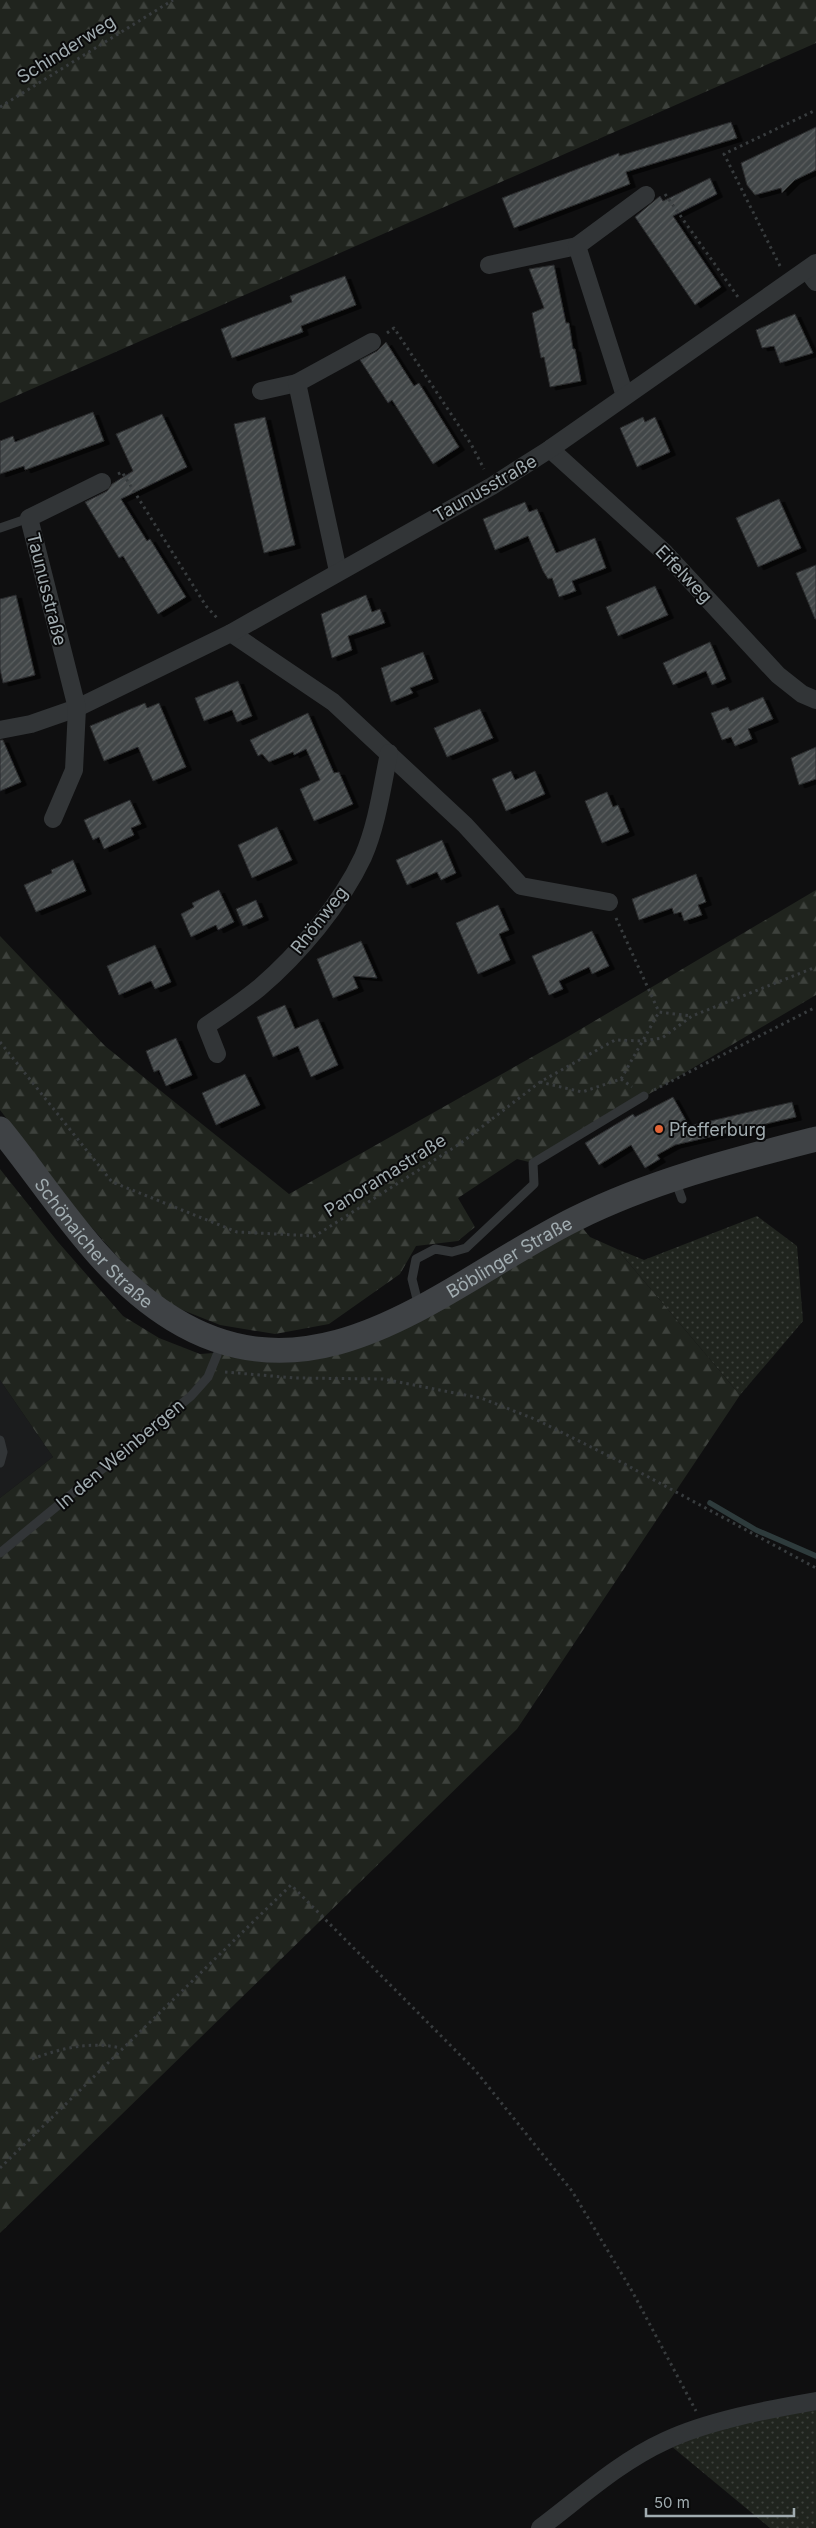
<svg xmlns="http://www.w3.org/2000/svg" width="816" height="2528" font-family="Inter,sans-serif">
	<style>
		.built { fill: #1b1c1d }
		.grass { fill: url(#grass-dots) }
		.forest { fill: url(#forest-firs) }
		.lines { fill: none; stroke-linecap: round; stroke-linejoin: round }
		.stream { stroke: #2e3b3c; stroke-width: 5.5 }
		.building { fill: url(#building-hatch); stroke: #292a2c; filter: url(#shadow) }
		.path { stroke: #383c3e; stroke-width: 3; stroke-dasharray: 2.5 4; stroke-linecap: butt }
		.service { stroke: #323537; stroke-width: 9 }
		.minor { stroke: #323537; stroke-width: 18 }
		.secondary { stroke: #3f4245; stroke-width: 25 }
		.poi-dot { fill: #e16436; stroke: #0a0a0b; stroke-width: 2 }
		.labels { text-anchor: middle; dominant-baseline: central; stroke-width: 4; stroke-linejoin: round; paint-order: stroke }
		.street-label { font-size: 18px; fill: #a1acb0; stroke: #0a0a0b }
		.poi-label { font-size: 18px; fill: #a1acb0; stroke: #0a0a0b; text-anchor: start }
	</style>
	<defs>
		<pattern id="grass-dots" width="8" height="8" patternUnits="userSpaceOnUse" patternTransform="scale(1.25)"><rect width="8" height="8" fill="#20241e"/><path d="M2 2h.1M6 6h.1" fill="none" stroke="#3d413c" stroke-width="1.8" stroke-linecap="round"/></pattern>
		<pattern id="forest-firs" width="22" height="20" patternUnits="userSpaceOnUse" patternTransform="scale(1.25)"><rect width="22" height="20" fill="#20241e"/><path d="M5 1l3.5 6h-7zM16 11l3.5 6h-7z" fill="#3d413c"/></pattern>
		<pattern id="building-hatch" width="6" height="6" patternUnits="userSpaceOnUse" patternTransform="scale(1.25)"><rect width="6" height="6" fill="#434748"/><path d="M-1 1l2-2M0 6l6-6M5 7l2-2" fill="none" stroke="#5b5f60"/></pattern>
		<filter id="shadow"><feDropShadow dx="5.5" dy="3" stdDeviation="0" flood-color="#0009"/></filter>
	</defs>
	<rect width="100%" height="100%" fill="#0f0f10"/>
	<polygon class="built" points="0,1380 53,1457 0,1498"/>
	<g class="grass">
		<polygon points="757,1216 797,1246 803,1321 740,1395 617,1249 644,1260"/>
		<polygon points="816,2401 816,2528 770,2528 665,2441"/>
	</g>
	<g class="forest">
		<polygon points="0,0 816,0 816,43 0,403"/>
		<polygon points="816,890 816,995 533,1163 517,1159 458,1198 475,1227 458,1241 416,1246 400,1274 329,1324 275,1334 220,1325 180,1309 144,1287 79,1213 0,1110 0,936 105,1046 289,1194 564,1039"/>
		<polygon points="0,1169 58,1242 123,1316 159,1338 200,1354 268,1349 420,1310 575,1219 590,1237 617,1249 740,1395 517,1729 0,2233 0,1498 53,1457 0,1380"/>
	</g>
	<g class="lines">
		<polyline class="stream" points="710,1503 756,1530 816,1556"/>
	</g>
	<g class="building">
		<polygon points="731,122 737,138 626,172 630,184 514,228 502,198 619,153 619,156"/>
		<polygon points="816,127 816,170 795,180 782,193 781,188 755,195 747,185 741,163"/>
		<polygon points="710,178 717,194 673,216 721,287 695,305 635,217 660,196 663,201"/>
		<polygon points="554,265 566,323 569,323 573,349 575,349 581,381 550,387 544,357 541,358 532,313 544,308 529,269"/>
		<polygon points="345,276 356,305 301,326 303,332 232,358 221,329 292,302 290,296"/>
		<polygon points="795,314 813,353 780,363 774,346 762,348 756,330"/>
		<polygon points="386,342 414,386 419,383 459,447 433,464 392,400 388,403 360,360 377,351"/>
		<polygon points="93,412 104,441 25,470 24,466 0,474 0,441 13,436 15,442"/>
		<polygon points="162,414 187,467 121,499 147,541 150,539 186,597 158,614 123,556 119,558 85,502 107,491 112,484 133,471 116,434"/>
		<polygon points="265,417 295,545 264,553 234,424"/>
		<polygon points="643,417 645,422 655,417 670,452 637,467 620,428"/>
		<polygon points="779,499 801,548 758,567 736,518"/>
		<polygon points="525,502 529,512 537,509 556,553 595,538 606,568 572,581 576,591 559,597 552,578 548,579 543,571 528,536 495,550 483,519"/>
		<polygon points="816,565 816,619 815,619 796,573"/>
		<polygon points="655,586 668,615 618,636 606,607"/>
		<polygon points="16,595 35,675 3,683 0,669 0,599"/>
		<polygon points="366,595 372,612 380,609 385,623 348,636 352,650 332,658 321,614"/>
		<polygon points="710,642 726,679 712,685 706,671 673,685 663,663"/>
		<polygon points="423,652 433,679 410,688 413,693 391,702 381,668"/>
		<polygon points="238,681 252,716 237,722 232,710 204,721 195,698"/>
		<polygon points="763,697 773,719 748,729 752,739 735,746 731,737 722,740 711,713 728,707 730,711"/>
		<polygon points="145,703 147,708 159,703 186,767 153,781 138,747 104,761 90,726"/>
		<polygon points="480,709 493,738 447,757 434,728"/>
		<polygon points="308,713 334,773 339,772 353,804 314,821 300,789 320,780 306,749 294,755 293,752 269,762 262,754 258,756 250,740"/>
		<polygon points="0,740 3,740 21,782 0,791"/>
		<polygon points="816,747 816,779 799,785 791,758"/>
		<polygon points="511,771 515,780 535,771 545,794 506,811 492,779"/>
		<polygon points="607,792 613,807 618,805 629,832 602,843 585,801"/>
		<polygon points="130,800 141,824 131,828 134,835 104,849 99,837 93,840 84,820"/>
		<polygon points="277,827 292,860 252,878 238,845"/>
		<polygon points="442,840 456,873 441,880 437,872 407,885 396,860"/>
		<polygon points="73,860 86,891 36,912 24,885 52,873 51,870"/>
		<polygon points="696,874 706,902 698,905 702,915 684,921 681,912 674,914 672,908 639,920 632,899"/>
		<polygon points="219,890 234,922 218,930 216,925 191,937 181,914 194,907 192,903"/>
		<polygon points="256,900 263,917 243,926 236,909"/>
		<polygon points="498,905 509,930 499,934 510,960 478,974 456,923"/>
		<polygon points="592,931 609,966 592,974 589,967 559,981 563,989 549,995 532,956"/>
		<polygon points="361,941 377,978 353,976 358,988 333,998 317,959"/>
		<polygon points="155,945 171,982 155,989 151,981 119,995 107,966"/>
		<polygon points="285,1005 295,1029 318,1019 338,1065 311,1077 298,1046 273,1057 257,1017"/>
		<polygon points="176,1038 192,1075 166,1086 159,1070 154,1072 146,1051"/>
		<polygon points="245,1074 260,1105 216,1125 202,1093"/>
		<polygon points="673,1097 689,1126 792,1102 796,1117 675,1145 657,1155 660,1159 645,1168 631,1145 599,1165 585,1143 633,1114 635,1117"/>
	</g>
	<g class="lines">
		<g class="path">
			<polyline points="0,107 173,0"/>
			<polyline points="665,194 738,297"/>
			<polyline points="780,266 724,154 816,110"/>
			<polyline points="387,333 394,328 471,444 484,469"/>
			<polyline points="118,474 122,472 206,606 218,619"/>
			<polyline points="616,918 659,1012 691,1016"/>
			<polyline points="0,1042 112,1182 237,1232 315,1236 461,1143 540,1082 615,1040 643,1041 662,1038 692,1016 816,967"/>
			<polyline points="621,1079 632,1087"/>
			<polyline points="540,1082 582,1092 621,1079 659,1012"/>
			<polyline points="654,1090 816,1007"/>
			<polyline points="225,1372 295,1378 383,1379 481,1398 537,1420 619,1461 816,1568"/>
			<path d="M32 2059C62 2048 90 2041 121 2048"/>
			<polyline points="0,2168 291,1885 475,2070 572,2191 632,2291 696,2411"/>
		</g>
		<g class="service">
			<polyline points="0,528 29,518"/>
			<polyline points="675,1180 682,1199"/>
			<polyline points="419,1307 412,1279 416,1259 435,1249 452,1252 466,1248 534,1184 533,1163 644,1096"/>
			<polyline points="0,1440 3,1452 0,1463"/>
			<polyline points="0,1553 191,1396 208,1377 217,1355"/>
		</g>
		<g class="minor">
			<polyline points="489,265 577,246"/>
			<polyline points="807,270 816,282"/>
			<polyline points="261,391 297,383"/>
			<polyline points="625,396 577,246 646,195"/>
			<polyline points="550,449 665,553 778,675 802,694 816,700"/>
			<polyline points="338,571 297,383 372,342"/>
			<polyline points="231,633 333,702 465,825 521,886 609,902"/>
			<polyline points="0,730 31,724 77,708 231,633 492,486 550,449 816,263"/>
			<polyline points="53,819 74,770 77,708 29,518 102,482"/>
			<path d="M217 1054 206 1026C224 1014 242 1002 259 988 298 955 341 904 363 857 377 825 382 787 389 753"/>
			<path d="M540 2528C580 2498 619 2462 665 2441 707 2421 770 2409 816 2401"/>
		</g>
		<path class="secondary" id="s1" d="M0 1129C53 1194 99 1274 173 1319 321 1410 449 1281 575 1219 651 1181 734 1160 816 1139"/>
	</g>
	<circle class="poi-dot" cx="659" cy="1129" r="5"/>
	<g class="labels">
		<g class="street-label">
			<text transform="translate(66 49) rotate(-32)">Schinderweg</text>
			<text transform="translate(485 488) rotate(-30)">Taunusstraße</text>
			<text transform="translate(684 574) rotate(46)">Eifelweg</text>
			<text transform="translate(47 589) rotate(76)">Taunusstraße</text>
			<text transform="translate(319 920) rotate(-52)">Rhönweg</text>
			<text transform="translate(385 1175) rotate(-32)">Panoramastraße</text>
			<text stroke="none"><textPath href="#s1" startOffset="148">Schönaicher Straße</textPath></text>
			<text stroke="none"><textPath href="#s1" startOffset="622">Böblinger Straße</textPath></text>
			<text transform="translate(120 1454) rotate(-40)">In den Weinbergen</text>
		</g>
		<g class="poi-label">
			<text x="669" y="1129">Pfefferburg</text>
		</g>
	</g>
	<path d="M646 2508v8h148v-8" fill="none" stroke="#a1acb0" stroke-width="2.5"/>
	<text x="654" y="2508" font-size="15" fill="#a1acb0" stroke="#0a0a0b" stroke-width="4" paint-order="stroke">50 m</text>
</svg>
